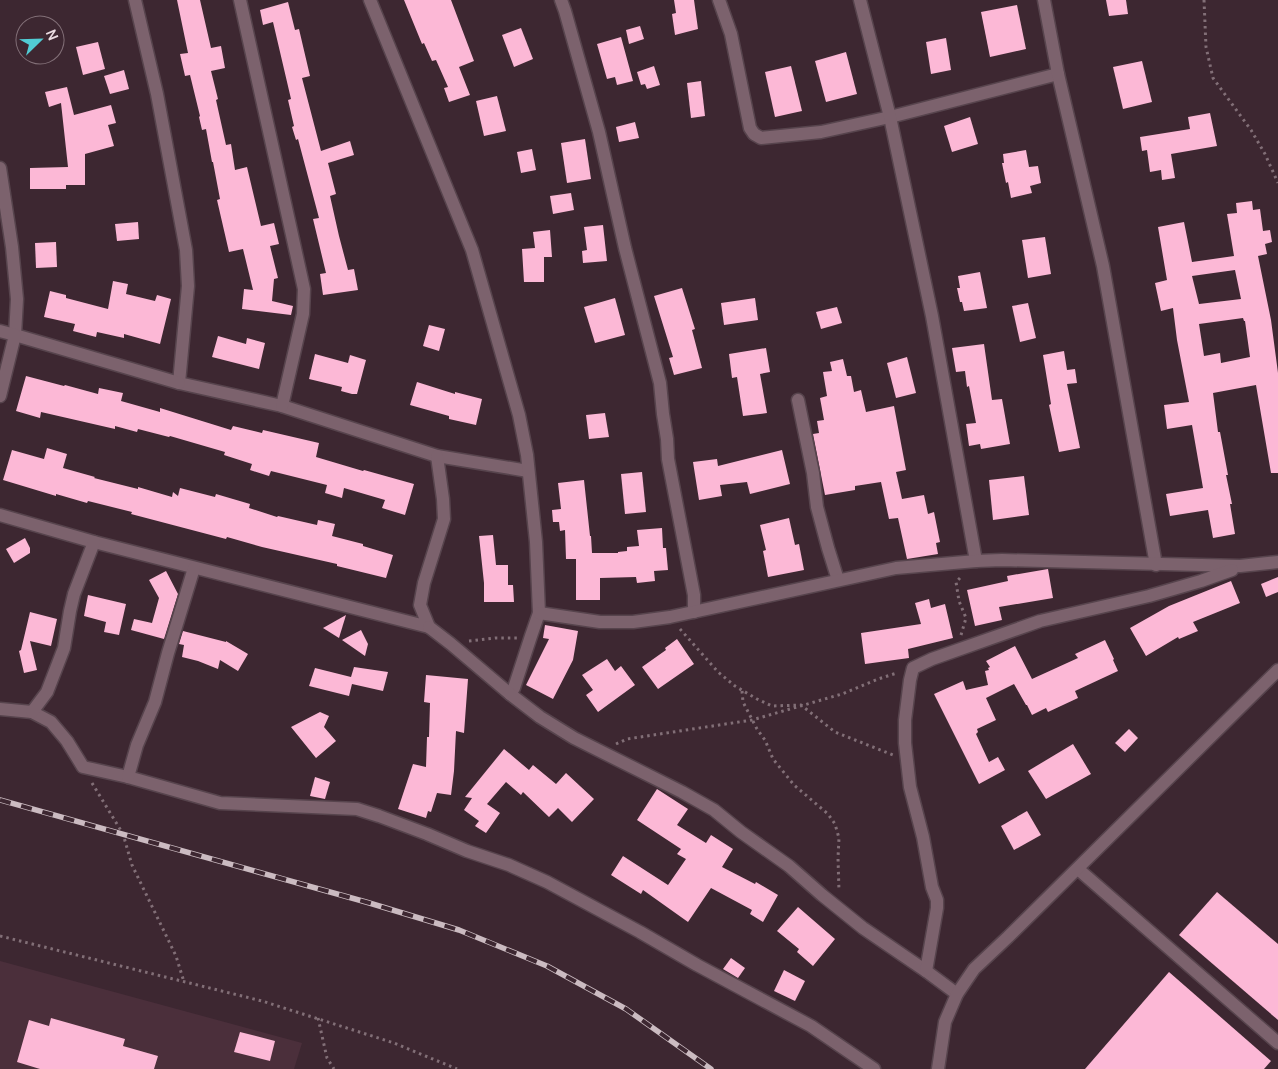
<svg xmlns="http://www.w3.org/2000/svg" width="1278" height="1069" font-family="Manrope,sans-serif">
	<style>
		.built { fill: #4b2f3b }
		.building { fill: #fcb8d6; fill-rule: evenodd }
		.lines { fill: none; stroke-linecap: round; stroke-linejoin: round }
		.minor-casing { stroke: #57444d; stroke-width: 15 }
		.path { stroke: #826f77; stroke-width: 3; stroke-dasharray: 2.5 4; stroke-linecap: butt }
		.minor { stroke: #7c626d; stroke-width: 12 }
		.rail-casing { stroke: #cbbbc1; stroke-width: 5.5 }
		.rail { stroke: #3d2731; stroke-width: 4; stroke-dasharray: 11; stroke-linecap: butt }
	</style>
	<rect width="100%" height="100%" fill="#3d2731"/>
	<polygon class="built" points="0,961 302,1043 294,1069 0,1069"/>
	<g class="building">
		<polygon points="177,0 200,0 211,48 221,46 225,68 211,71 218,99 216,100 226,145 231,144 235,170 247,167 261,226 274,223 279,244 270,246 278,278 274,279 272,301 293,306 291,315 242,309 244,289 253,290 243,249 229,252 217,200 220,199 213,162 212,162 206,129 202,130 199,117 200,116 190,75 185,76 180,54 188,53"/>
		<polygon points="404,0 451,0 474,61 459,67 470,95 449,102 444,88 448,87 436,60 432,61 424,43 422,44"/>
		<polygon points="674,0 694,0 698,29 675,35 672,14 676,13"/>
		<polygon points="1106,0 1126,0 1128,14 1109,16"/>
		<polygon points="288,2 295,30 299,29 310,76 302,78 321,151 350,141 354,155 328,163 336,194 330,196 339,236 348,270 354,269 358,290 323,295 320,274 326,273 313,219 319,218 298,139 296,140 292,127 294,126 288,100 291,99 273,22 263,25 260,10"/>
		<polygon points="1017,5 1026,49 990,57 981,12"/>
		<polygon points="640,26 644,39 629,44 626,30"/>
		<polygon points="521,28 533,59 514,67 502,35"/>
		<polygon points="621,37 633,81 617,85 615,77 607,79 597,44"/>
		<polygon points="946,38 951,70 931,74 926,42"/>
		<polygon points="98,42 105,69 83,75 76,47"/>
		<polygon points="846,52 857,94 826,102 815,61"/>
		<polygon points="1142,61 1152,102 1123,109 1113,67"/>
		<polygon points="654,66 660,85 647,89 645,84 641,85 637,72"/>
		<polygon points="791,66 802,111 775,117 765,72"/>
		<polygon points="124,70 129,89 110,94 104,76"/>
		<polygon points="701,81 705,116 691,118 687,83"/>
		<polygon points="67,87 74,115 111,105 116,123 108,125 114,146 85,154 85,185 66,185 66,189 30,189 30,168 68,167 61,103 49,107 45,92"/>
		<polygon points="497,96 506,131 484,136 476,101"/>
		<polygon points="1210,113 1217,146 1171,154 1175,178 1162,180 1161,170 1150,172 1147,150 1142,151 1140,137 1190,129 1188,117"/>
		<polygon points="970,117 978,144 952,152 944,126"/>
		<polygon points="635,122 639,138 619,142 616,127"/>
		<polygon points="585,139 591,179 567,183 561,143"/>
		<polygon points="532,149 536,170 521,173 517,152"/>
		<polygon points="1026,150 1029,167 1038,166 1041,183 1030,186 1032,193 1011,198 1008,182 1006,183 1002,163 1004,163 1003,154"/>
		<polygon points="571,193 574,210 553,214 550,196"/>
		<path d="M1252 201 1253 210 1260 209 1263 231 1270 230 1272 242 1265 244 1267 254 1258 256 1271 320 1278 373V473H1271L1256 385 1213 393 1218 432H1220L1228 475H1226L1232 504H1230L1235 534 1213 538 1208 510 1170 516 1166 494 1203 488 1192 425 1167 429 1164 405 1189 402 1177 340 1173 308 1161 311 1155 283 1167 280 1158 227 1184 222 1192 262 1234 256 1227 214 1237 213 1236 203ZM1235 270 1241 299 1199 304 1192 276ZM1243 318 1244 321H1245L1250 357 1221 363 1220 353 1204 356 1199 324Z"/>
		<polygon points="138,222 139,239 117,241 115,224"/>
		<polygon points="603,225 607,261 583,263 582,251 587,250 584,227"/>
		<polygon points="550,230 552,257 544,257 544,282 524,282 522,249 535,248 533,232"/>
		<polygon points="1045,237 1051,274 1028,278 1022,240"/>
		<polygon points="56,242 57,267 36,268 35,243"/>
		<polygon points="980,272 987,308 964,311 962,302 960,302 957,288 960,288 958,276"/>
		<polygon points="113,281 128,284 126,294 155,301 157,295 171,299 160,344 124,334 124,338 97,332 96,337 73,331 75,324 44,317 50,291 66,295 66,298 108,309"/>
		<polygon points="682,288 695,329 692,330 702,368 674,375 669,358 673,357 654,296"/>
		<polygon points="615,298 625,335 595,343 584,307"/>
		<polygon points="755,298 758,320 724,325 721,303"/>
		<polygon points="1028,303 1036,338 1020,342 1012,306"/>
		<polygon points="837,307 842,323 821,329 816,312"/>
		<polygon points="429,325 445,329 439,351 423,346"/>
		<polygon points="218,336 246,344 247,338 265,343 259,369 212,357"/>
		<polygon points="984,344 992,400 1002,399 1010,444 981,449 980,444 969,446 966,424 976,423 969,386 967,387 965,371 956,372 952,348"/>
		<polygon points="766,348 770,372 760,374 767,413 743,416 737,377 732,378 729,354"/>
		<polygon points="1064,351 1067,370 1075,369 1077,383 1067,384 1080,448 1059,452 1049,405 1051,404 1043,355"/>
		<polygon points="315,354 348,363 350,355 366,360 357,394 352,394 341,391 342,387 309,379"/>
		<polygon points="907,357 916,393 896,398 887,363"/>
		<polygon points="843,359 847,376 851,376 854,392 861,390 866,412 894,406 906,470 896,472 902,499 924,495 928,514 934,512 940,542 936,543 938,554 907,559 898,518 889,519 881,482 855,486 855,490 825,495 813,434 819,433 817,421 824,420 820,398 827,396 823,372 832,371 830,362"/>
		<polygon points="26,376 64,386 65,385 98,394 99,388 123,393 121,401 160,412 160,408 231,430 233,426 262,433 263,430 319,443 316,457 363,471 364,470 414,484 405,515 382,508 385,500 344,488 342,498 325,493 327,485 271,471 269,476 250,470 252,464 224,455 225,452 170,436 169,437 138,429 137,432 115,426 115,429 41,412 40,418 16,411"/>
		<polygon points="417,382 455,394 455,392 482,399 476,425 449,419 449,416 410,405"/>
		<polygon points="605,413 609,437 589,439 586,415"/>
		<polygon points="47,448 67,454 63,468 95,477 94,478 138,489 138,487 172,497 173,492 178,496 180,488 215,497 216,494 250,504 249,508 277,517 278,516 317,525 318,520 335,524 332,536 363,544 363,546 393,555 386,578 337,566 337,564 262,547 227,537 226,539 131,514 132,512 88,501 87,503 56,494 56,496 3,480 12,450 44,459"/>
		<polygon points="782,450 790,484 750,494 747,482 720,485 722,496 699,500 693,462 717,459 718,466"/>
		<polygon points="642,472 646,512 625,514 621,474"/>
		<polygon points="1024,476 1029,515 993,520 989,480"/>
		<polygon points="584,480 590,536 591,536 592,553 618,553 618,552 627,551 627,547 639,546 637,530 662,528 663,548 666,548 668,570 654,571 655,581 637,583 636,577 600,578 600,600 576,600 576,559 566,559 565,530 560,531 559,522 553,522 552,510 561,509 558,483"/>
		<polygon points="789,518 795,545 799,544 804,570 768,577 763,551 766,550 760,525"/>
		<polygon points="493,535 496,565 508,565 508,585 513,585 514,602 484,602 484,583 479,536"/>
		<polygon points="25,538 30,548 30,553 14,563 6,549"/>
		<polygon points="1048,569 1053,598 999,607 1002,620 975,626 967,590 1008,581 1007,576"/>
		<polygon points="166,571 178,594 164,639 131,630 134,619 152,623 159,598 149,580"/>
		<polygon points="1278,577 1278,592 1266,597 1261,584"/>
		<polygon points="1231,581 1240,603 1193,622 1198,631 1179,639 1178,637 1146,656 1130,628 1169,606"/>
		<polygon points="88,595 126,604 119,635 104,632 106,622 84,616"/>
		<polygon points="929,599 931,608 945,604 953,638 908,649 909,658 865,664 861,633 921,624 915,603"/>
		<polygon points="30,612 57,619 51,646 30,641 37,670 24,673 19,651 21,650"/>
		<polygon points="346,615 339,638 323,628"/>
		<polygon points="545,625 578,631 573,660 553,699 526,685 549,639 543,638"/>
		<polygon points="361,630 368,644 365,656 342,640"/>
		<polygon points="183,631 226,642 226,641 248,654 238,671 220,660 218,669 198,661 182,657 184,645 179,644"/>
		<polygon points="677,639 694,664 658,689 642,667 666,650 665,648"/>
		<polygon points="1105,640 1114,659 1113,660 1118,671 1075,691 1078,698 1048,712 1046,708 1032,715 1027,705 1026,705 1014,684 986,698 996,720 977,729 978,732 976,734 989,762 998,757 1005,770 979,784 934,694 963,681 966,690 988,685 985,671 989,670 988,668 990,667 986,661 1015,646 1032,679 1078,658 1075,654"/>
		<polygon points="607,659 615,671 621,666 635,685 598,712 586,695 593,690 582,675"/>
		<polygon points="354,667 388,672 383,691 352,684 349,696 309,686 315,668 351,677"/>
		<polygon points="426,675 468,679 464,733 456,731 454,771 451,795 437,793 431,812 428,811 426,818 398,809 413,764 426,767 427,737 429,737 430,703 424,702"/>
		<polygon points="320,712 329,716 324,727 336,741 316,758 291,727"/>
		<polygon points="1129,729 1138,738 1125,752 1115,743"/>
		<polygon points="1073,744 1091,774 1046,799 1028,771"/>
		<polygon points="504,749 529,770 533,765 556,784 566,773 594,799 572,822 558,808 549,817 523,792 521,795 506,782 487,804 500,813 486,833 475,826 479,821 464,810 472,798 465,797"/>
		<polygon points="315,777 330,782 325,799 310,796"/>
		<polygon points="657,789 688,809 677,825 706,843 711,835 733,849 722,867 755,884 756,882 778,895 763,922 750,914 752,910 711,888 688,922 643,890 641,894 611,875 623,856 668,885 686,859 677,854 681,849 637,820"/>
		<polygon points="1027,811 1041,835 1014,850 1001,826"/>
		<polygon points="1217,892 1278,944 1278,1020 1179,935"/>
		<polygon points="798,907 835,939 813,966 797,952 799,949 777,931"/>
		<polygon points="731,958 745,968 738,978 723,969"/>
		<polygon points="784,970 805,981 795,1001 774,991"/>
		<polygon points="1169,972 1271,1061 1264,1069 1085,1069"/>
		<polygon points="51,1018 125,1039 123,1046 158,1056 154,1069 40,1069 17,1062 29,1020 49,1026"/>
		<polygon points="240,1032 275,1041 270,1061 234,1052"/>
	</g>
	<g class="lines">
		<defs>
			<g id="minor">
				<polyline points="135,0 157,94 186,250 188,286 179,383 282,406 437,456 528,471"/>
				<polyline points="240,0 304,289 303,314 282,406"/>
				<polyline points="370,0 472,250 519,415 527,455 536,542 539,613 531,636 514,688 510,694"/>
				<polyline points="561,0 565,11 599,132 625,248 660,383 663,414 667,439 668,459 694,595 694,612"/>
				<polyline points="719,0 731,34 750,128 754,134 761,138 821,132 890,117 1058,74"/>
				<polyline points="860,0 890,117 932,316 976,561"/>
				<polyline points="1044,0 1058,74 1103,266 1156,565"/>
				<polyline points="0,168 12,247 17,299 15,335 179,383"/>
				<polyline points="0,331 15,335 0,396"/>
				<polyline points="798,400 813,473 817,507 828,548 838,580"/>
				<polyline points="0,515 94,542 429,627 420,605 424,583 444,519 443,499 437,456"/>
				<polyline points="539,613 600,622 633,622 670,617 896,568 976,561 1002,560 1240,566 1278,562"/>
				<polyline points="429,627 451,644 510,694 540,717 574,738 682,792 714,810 741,832 789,866 822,895 863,928 926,971 957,994"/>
				<polyline points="0,709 32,712 51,722 67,741 83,767 128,777 220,803 357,809 379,816 427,834 467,851 509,865 547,882 640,932 697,965 811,1026 874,1069"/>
				<polyline points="32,712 47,692 64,648 70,611 74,594 94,542"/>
				<polyline points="128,777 137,745 155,702 168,653 194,568"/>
				<polyline points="1078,869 1278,1043"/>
				<polyline points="926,971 937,908 937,900 932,887 923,837 910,787 905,743 905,720 910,680 913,668 932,659 1040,621 1149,596 1201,581 1232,570"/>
				<polyline points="938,1069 945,1022 957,994 974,969 1008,937 1278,670"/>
			</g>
		</defs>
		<use href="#minor" class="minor-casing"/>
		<g class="path">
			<polyline points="1204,0 1206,47 1213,78 1251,130 1265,154 1278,183"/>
			<polyline points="680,629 718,672 735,686 757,699 772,706 801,705 835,732 893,755"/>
			<polyline points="961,635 966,618 959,601 956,582 962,576"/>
			<polyline points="469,641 495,638 517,638"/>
			<polyline points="742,691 743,702 757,729 765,740 773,759 794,785 828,814 835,824 839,838 838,858 839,891"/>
			<polyline points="616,744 627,739 752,720 842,694 878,679 897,673"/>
			<polyline points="92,783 123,834 132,865 176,956 184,982"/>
			<polyline points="0,936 262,1001 394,1043 457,1069"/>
			<polyline points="318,1018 327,1058 334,1069"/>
		</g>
		<use href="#minor" class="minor"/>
		<defs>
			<polyline id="rail" points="0,800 366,902 459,930 547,966 626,1009 711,1069"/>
		</defs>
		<use href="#rail" class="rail-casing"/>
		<use href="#rail" class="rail"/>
	</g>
	<g transform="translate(40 40) rotate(67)"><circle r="24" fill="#3d2731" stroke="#826f77"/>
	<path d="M0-4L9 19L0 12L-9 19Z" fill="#51ccd4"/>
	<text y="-8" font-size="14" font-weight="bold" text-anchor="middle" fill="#eadbe1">N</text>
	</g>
</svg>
